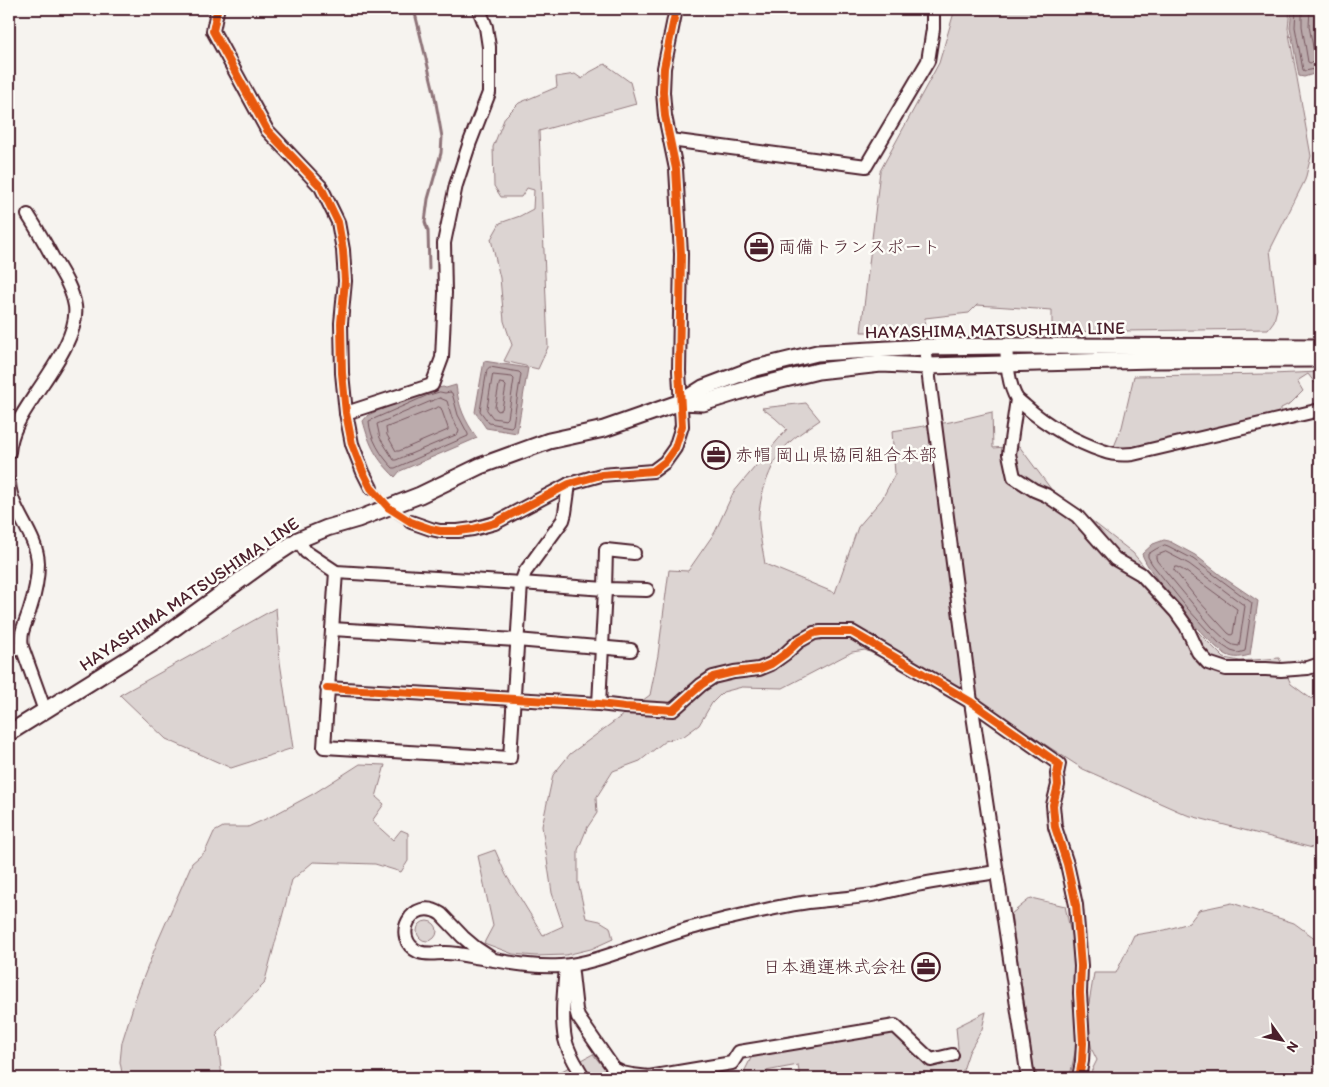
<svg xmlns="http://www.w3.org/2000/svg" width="1329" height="1087" font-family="Itim,'Klee One',sans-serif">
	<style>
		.green { fill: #dcd4d2; stroke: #937a7e }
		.water { fill: #bbabac; stroke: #8e7378 }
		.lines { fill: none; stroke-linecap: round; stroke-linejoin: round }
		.shore { stroke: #77575f; stroke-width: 1 }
		.stream { stroke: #8e7378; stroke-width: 3 }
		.minor-tunnel { stroke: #d4c9c8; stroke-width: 12; stroke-dasharray: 12 6; stroke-linecap: butt }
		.minor-casing { stroke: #4a1f2b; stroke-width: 16 }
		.major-casing { stroke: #4a1f2b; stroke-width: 19 }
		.minor { stroke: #fdfcf7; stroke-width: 12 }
		.major { stroke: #fdfcf7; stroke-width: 15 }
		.cycleway-casing { stroke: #fdfcf7; stroke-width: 11 }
		.cycleway { stroke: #e8590c; stroke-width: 8 }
		.labels { text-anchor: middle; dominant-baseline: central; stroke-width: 5; stroke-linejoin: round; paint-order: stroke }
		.poi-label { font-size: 18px; fill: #4a1f2b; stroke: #fdfcf7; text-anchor: start }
		.street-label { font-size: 18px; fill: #4a1f2b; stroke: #fdfcf7 }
	</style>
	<rect width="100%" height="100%" fill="#f6f3ef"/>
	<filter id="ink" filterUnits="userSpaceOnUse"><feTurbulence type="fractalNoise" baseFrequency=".02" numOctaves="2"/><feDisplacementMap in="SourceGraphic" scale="10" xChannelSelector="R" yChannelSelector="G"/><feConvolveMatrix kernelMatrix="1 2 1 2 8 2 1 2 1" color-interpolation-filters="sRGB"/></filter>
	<g filter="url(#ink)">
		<g class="green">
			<polygon points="955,9 1290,9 1288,28 1311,156 1305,180 1270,250 1277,309 1274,321 1268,329 1052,332 1052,310 977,305 969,313 925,318 924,332 861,332 880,171 939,63"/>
			<polygon points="605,64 630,82 636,104 539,131 548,347 538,369 504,361 512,345 504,321 500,278 491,239 500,223 520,216 533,209 534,190 527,188 521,197 501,197 494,186 493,147 505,117 519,103 557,87 556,77 575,74 582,79 590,72"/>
			<polygon points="1320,372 1320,386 1318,387 1308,374 1297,381 1303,391 1291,403 1281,408 1281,415 1123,451 1113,449 1122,427 1134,376 1271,374"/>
			<path d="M806 403 820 420C807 429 791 438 781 452 768 470 757 503 759 525 760 538 763 551 765 564L835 593 858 527 882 499 895 474 892 431 950 422 992 412 993 448 1019 446 1051 489 1133 553 1194 628 1224 658 1240 661 1279 658 1291 684 1310 698 1320 701V850L1187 815 1083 769 984 705 865 650 852 652 783 688 742 687 723 692 712 703 699 725 684 736 665 741 640 761 613 771 596 798 597 813 587 828 578 850V882L586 918 600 921 610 927 613 939 591 949 566 955 536 956 513 954 484 943 493 926 478 856 495 850 506 875 543 935 563 926 552 893 542 826 553 775 570 754 650 695 658 655 669 570 688 571 715 532 733 493 787 429 775 418 762 408Z"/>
			<polygon points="276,608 280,662 293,748 231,768 166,739 120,695"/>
			<polygon points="360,764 385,765 376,797 384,804 372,821 393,840 401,830 408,833 408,861 401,872 375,864 313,862 292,880 264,984 217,1032 222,1078 123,1078 120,1062 122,1042 137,994 157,943 192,863 205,852 214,832 223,827 248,827 272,816 313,794"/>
			<polygon points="1031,898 1065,906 1074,948 1075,1008 1078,1038 1070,1076 1073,1078 1039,1078 1034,1069 1011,914"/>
			<polygon points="1232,903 1294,923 1320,942 1320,1078 1088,1078 1097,1060 1092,1050 1086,1021 1094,973 1116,973 1134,935 1165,930 1189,923 1199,910"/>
			<circle cx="427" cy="931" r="10"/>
			<polygon points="986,1012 982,1029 969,1052 963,1070 966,1078 831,1078 829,1076 812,1078 800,1078 798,1065 766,1071 770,1078 745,1078 745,1070 752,1056 892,1028 930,1064 956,1054 958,1048 956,1027"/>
			<polygon points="593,1054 608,1073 617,1078 556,1078 560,1072"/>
		</g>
		<g class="water">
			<polygon points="1292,9 1320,9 1320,72 1304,77 1299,76 1290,27"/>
			<polygon points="484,361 528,368 517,433 486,428 475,412"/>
			<path d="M456 385C459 408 464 419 477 438L400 471 395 477C376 458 370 447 363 421L368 415 424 391 443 387 446 388Z"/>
			<path d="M1164 540 1169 541 1195 555 1227 580 1258 601 1250 655C1242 657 1235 659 1227 655 1209 646 1148 574 1142 554L1153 544Z"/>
		</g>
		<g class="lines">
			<g class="shore">
				<polyline points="1296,9 1295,27 1303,70 1305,71 1320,68"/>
				<polyline points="1302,9 1302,26 1308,62 1310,63 1320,61"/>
				<polyline points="1310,9 1309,26 1314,52 1316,54 1320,54"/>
				<polygon points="490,367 519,372 521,374 513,425 511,427 489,423 480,411 487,370"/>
				<polygon points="493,375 512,377 514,379 508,418 506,420 493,418 487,410"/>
				<polygon points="500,383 504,384 506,386 502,409 499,411 497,410 495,407 499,385"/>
				<path d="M440 392 445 393 450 392 452 393 458 415 468 434V436L395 468H393C381 456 370 438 369 421L426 396Z"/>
				<polygon points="440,398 447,401 452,418 459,431 458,434 396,460 394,460 380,438 377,424 429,402"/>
				<polygon points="439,407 441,408 448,428 448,430 399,451 396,451 387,435 386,428"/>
				<polygon points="1165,545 1168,546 1193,559 1252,603 1245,651 1238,653 1231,651 1219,643 1187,608 1152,564 1148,557 1148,554 1156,549"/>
				<polygon points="1166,552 1189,564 1245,606 1239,646 1233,645 1228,642 1212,627 1157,561 1156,558 1156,556"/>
				<polygon points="1175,567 1177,567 1185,571 1237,609 1233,634 1231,635 1228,633 1197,599 1174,570"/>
			</g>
			<polyline class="stream" points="414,9 434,92 442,137 441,153 428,199 425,222 428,231 429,269"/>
			<polyline class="minor-tunnel" points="371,488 389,508 411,522"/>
			<defs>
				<g id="minor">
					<polyline points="215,9 217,11 213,31 267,130 321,187 338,222 343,250 345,281 341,323 342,373 346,413 352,444 363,472 371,488"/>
					<polyline points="670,140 866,166 928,61 933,29 933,9"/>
					<path d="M1006 346C1007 361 1008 385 1017 399 1019 401 1023 404 1025 406 1046 425 1076 442 1103 451 1113 455 1123 455 1133 454L1320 410"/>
					<polyline points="925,347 971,702 1028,1078"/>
					<polyline points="1017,399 1009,454 1014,477 1034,490 1046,495 1077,516 1115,559 1141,574 1176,612 1186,626 1198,652 1208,663 1226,669 1266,669 1281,670 1308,668 1320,664"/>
					<polyline points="346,413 432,385 442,358 445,293 444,243 456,185 470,142 489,93 489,47 486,27 479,9"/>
					<path d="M9 452C11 430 23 413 35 395 50 372 79 334 75 306 72 288 62 273 53 258 45 243 37 229 28 215"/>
					<path d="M9 483C11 512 37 534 38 563 38 579 35 594 30 609 26 623 19 632 22 647L45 711"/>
					<polyline points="411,522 431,529 440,531 458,531 473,529 495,523 569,484 601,475 653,471 665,462 675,448 682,426 679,371 681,254 676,169 665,116 663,92 664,68 676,9"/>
					<polyline points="298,540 306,552 336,572 521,583 605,589 599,704"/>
					<polyline points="634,553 606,550 605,589 647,590"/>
					<polyline points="336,572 324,747 510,758 521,583 525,572 563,520 565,513 569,484"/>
					<polyline points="332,629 517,640 631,650"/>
					<polyline points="9,652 22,647"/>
					<polyline points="327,688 599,704 625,707 673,710 701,685 713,677 734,672 759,669 771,664 785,654 798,642 814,633 821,632 852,632 971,702 1059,764 1057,774 1058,785 1053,805 1055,827 1067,864 1076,905 1081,966 1080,993 1083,1043 1082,1061 1079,1078"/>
					<path d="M494 960 476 948 463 937 441 914C412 895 390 939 419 952 427 955 436 953 445 953 455 953 465 955 475 957 503 961 532 968 561 966 590 964 620 951 648 942 663 937 679 931 695 927 716 921 739 916 761 911 774 908 788 905 802 903 826 899 852 899 877 894 885 892 894 890 902 888 933 881 965 877 996 872"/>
					<polyline points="571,965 576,1010 578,1017 614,1069 622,1073 632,1075 649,1077 732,1063 739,1052 895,1026 931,1060 952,1055"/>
					<path d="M566 968C564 989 561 1019 565 1039 568 1053 577 1066 584 1078"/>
				</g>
				<g id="major">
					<polyline points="681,402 703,403 757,386 818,371 881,364 927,366 1153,360 1320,359"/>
					<polyline points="9,733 158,640 272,557 298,540 327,528 358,519 420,495 480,466 549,441 604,429 681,402 703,388 756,368 817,353 925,347 1006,346 1320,347"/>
				</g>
			</defs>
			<use href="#minor" class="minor-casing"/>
			<use href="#major" class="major-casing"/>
			<use href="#minor" class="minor"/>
			<use href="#major" class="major"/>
			<defs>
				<g id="cycleway">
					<polyline points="215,9 217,11 213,31 267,130 321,187 338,222 343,250 345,281 341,323 342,373 346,413 352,444 363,472 371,488 389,508 411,522 431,529 440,531 458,531 473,529 495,523 569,484 601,475 653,471 665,462 675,448 682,426 679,371 681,254 676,169 665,116 663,92 664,68 676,9"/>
					<polyline points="327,688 599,704 625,707 673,710 701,685 713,677 734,672 759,669 771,664 785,654 798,642 814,633 821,632 852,632 971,702 1059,764 1057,774 1058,785 1053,805 1055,827 1067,864 1076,905 1081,966 1080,993 1083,1043 1082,1061 1079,1078"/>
				</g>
			</defs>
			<use href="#cycleway" class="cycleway-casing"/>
			<use href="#cycleway" class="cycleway"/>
		</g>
	</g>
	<defs>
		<symbol id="office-ring" viewBox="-11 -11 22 22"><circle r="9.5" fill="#fdfcf7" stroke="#4a1f2b" stroke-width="1.5"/><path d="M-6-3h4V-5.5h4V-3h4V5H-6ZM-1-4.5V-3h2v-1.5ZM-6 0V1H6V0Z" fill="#4a1f2b"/></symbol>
	</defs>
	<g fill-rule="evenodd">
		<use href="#office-ring" x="743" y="231" width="32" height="32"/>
		<use href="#office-ring" x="700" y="439" width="32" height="32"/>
		<use href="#office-ring" x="910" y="951" width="32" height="32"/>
	</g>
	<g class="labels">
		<g class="poi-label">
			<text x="778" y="247">両備トランスポート</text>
			<text x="735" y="455">赤帽 岡山県協同組合本部</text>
			<text x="907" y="967" text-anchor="end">日本通運株式会社</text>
		</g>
		<g class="street-label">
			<text transform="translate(995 330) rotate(-1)">HAYASHIMA MATSUSHIMA LINE</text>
			<text transform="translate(189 594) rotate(-34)">HAYASHIMA MATSUSHIMA LINE</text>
		</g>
	</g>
	<rect width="1329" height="1087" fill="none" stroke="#fdfcf7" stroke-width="30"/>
	<rect x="15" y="15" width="1299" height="1057" fill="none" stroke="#4a1f2b" stroke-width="2" filter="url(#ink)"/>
	<g transform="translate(1282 1040) rotate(123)" stroke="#fdfcf7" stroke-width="4" paint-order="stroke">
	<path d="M0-4L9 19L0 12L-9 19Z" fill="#4a1f2b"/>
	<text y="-8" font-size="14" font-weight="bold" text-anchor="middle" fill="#4a1f2b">N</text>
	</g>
</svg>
